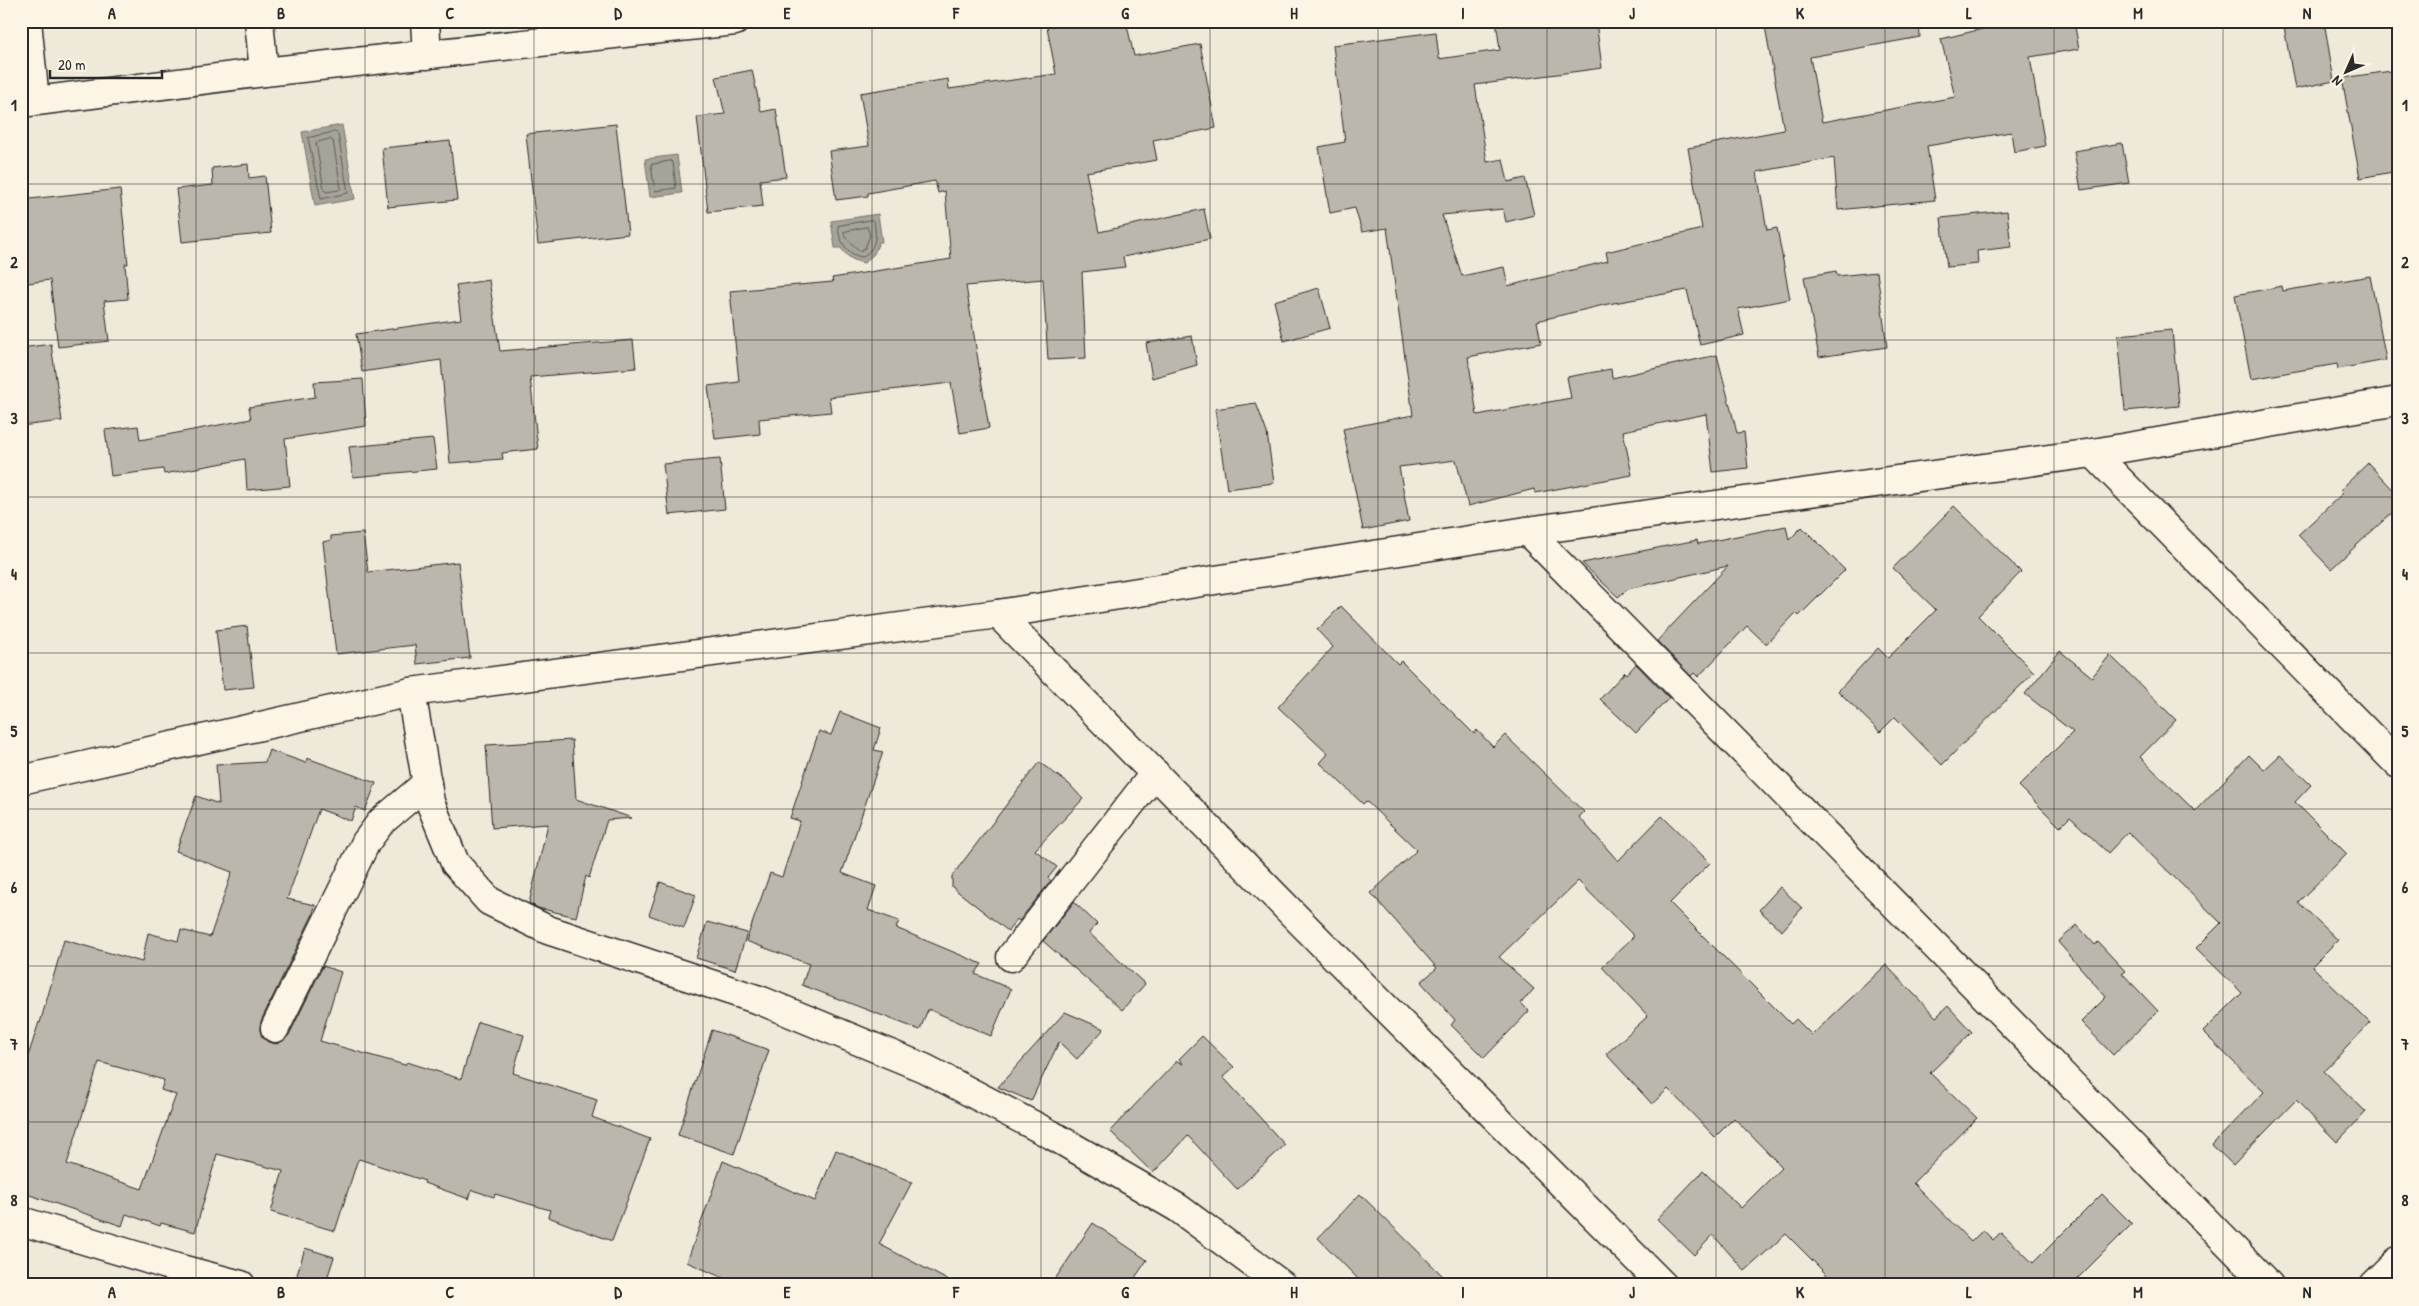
<svg xmlns="http://www.w3.org/2000/svg" width="2419" height="1306" font-family="'Patrick Hand',sans-serif">
	<style>
		.water { fill: #a6a399; stroke: #75736d }
		.lines { fill: none; stroke-linecap: round; stroke-linejoin: round }
		.shore { stroke: #5c5b57; stroke-width: 1 }
		.building { fill: #bcb7ac; stroke: #2b2b2b; fill-rule: evenodd }
		.minor-casing { stroke: #2b2b2b; stroke-width: 31 }
		.major-casing { stroke: #2b2b2b; stroke-width: 31 }
		.minor { stroke: #fcf5e5; stroke-width: 28 }
		.major { stroke: #fcf5e5; stroke-width: 28 }
		.grid { fill: none; stroke: #2b2b2b; stroke-width: 1; stroke-opacity: 0.55 }
		.neatline { fill: none; stroke: #2b2b2b; stroke-width: 2 }
		.grid-label { font-size: 16px; text-anchor: middle; font-weight: bold; fill: #2b2b2b }
	</style>
	<rect width="100%" height="100%" fill="#efe9da"/>
	<filter id="ink" filterUnits="userSpaceOnUse"><feTurbulence type="fractalNoise" baseFrequency=".02" numOctaves="2"/><feDisplacementMap in="SourceGraphic" scale="10" xChannelSelector="R" yChannelSelector="G"/><feConvolveMatrix kernelMatrix="1 2 1 2 8 2 1 2 1" color-interpolation-filters="sRGB"/></filter>
	<g filter="url(#ink)">
		<g class="water">
			<polygon points="342,125 355,199 315,206 302,132"/>
			<polygon points="677,155 682,193 650,197 645,159"/>
			<path d="M878 214 882 242H879L874 254 864 263C853 261 847 257 841 248H835L831 221Z"/>
		</g>
		<g class="lines">
			<g class="shore">
				<polygon points="335,132 338,134 348,193 321,199 308,138"/>
				<polygon points="330,139 333,141 341,188 339,190 326,192 324,190 316,143"/>
				<polygon points="671,161 673,163 676,188 655,191 651,165"/>
				<path d="M872 220 874 222C877 236 876 248 863 257 848 256 838 240 838 226Z"/>
				<polygon points="867,227 870,235 865,248 860,251 845,237 844,232"/>
			</g>
		</g>
		<g class="building">
			<polygon points="1078,21 1079,26 1104,21 1126,21 1134,56 1200,44 1216,128 1153,140 1157,160 1086,172 1099,232 1204,209 1210,239 1123,257 1125,267 1082,272 1086,358 1048,360 1043,279 966,286 989,428 960,433 951,383 829,397 831,412 759,419 760,434 715,439 708,386 739,382 730,291 833,282 832,278 951,259 945,191 938,193 935,181 868,193 868,196 836,200 829,151 869,146 860,93 948,79 949,89 1056,74 1047,27"/>
			<polygon points="1496,21 1596,21 1602,68 1475,85 1487,162 1503,159 1508,182 1525,178 1534,215 1506,222 1503,209 1442,215 1462,276 1504,267 1508,286 1608,261 1606,252 1702,229 1688,148 1784,130 1764,21 1919,21 1920,37 1810,57 1822,122 1955,97 1941,39 2015,21 2074,21 2079,49 2030,57 2045,146 2014,152 2011,132 1927,146 1935,200 1838,210 1834,158 1757,172 1767,230 1777,228 1790,299 1738,309 1744,335 1700,345 1687,290 1608,304 1537,321 1541,343 1468,357 1477,415 1571,398 1567,377 1611,369 1612,378 1717,355 1737,433 1744,432 1748,468 1713,472 1706,414 1623,431 1632,475 1535,493 1534,489 1468,506 1456,460 1399,467 1409,521 1363,530 1343,429 1413,415 1387,228 1362,232 1355,208 1330,213 1319,147 1345,142 1333,45 1436,32 1439,59 1500,50"/>
			<polygon points="2283,21 2324,21 2334,81 2295,89"/>
			<polygon points="752,70 761,112 776,109 786,177 760,180 763,206 708,212 697,117 725,114 716,77"/>
			<polygon points="2398,70 2398,171 2360,178 2342,78"/>
			<polygon points="616,124 628,234 538,244 526,134"/>
			<polygon points="450,141 457,200 388,207 382,148"/>
			<polygon points="2122,143 2129,183 2081,190 2074,151"/>
			<polygon points="248,164 249,178 265,176 271,233 182,242 176,189 213,185 212,168"/>
			<polygon points="120,189 128,264 125,264 128,299 104,301 109,341 58,347 50,280 21,284 21,200"/>
			<polygon points="2007,211 2011,247 1977,251 1978,264 1947,267 1941,218"/>
			<polygon points="1836,271 1837,276 1877,272 1887,347 1819,357 1804,277"/>
			<polygon points="2370,276 2386,360 2338,369 2337,364 2251,379 2235,295 2282,286 2283,291"/>
			<polygon points="489,280 500,351 633,340 636,368 530,377 538,449 502,453 503,459 450,463 441,360 362,372 356,334 461,319 456,285"/>
			<polygon points="1319,288 1330,328 1284,341 1274,301"/>
			<polygon points="2172,330 2179,406 2125,411 2118,335"/>
			<polygon points="1192,336 1197,365 1152,378 1146,343"/>
			<polygon points="51,344 62,421 21,426 21,348"/>
			<polygon points="363,379 366,426 285,439 290,486 247,490 245,459 164,474 163,469 111,476 105,430 138,426 140,440 251,419 249,407 315,397 314,382"/>
			<polygon points="1256,403 1267,433 1274,483 1227,489 1215,409"/>
			<polygon points="433,439 437,469 353,477 349,447"/>
			<polygon points="720,459 725,509 669,515 663,464"/>
			<polygon points="2368,463 2398,495 2398,507 2331,569 2298,535 2343,493 2340,490"/>
			<polygon points="1954,506 2021,572 1978,616 2034,672 1942,765 1895,717 1880,732 1838,691 1878,648 1888,658 1936,610 1893,568"/>
			<polygon points="1786,526 1789,540 1802,527 1845,570 1799,616 1796,613 1766,644 1747,626 1698,677 1694,673 1691,676 1657,641 1728,566 1628,589 1618,597 1582,563 1697,540 1698,544"/>
			<polygon points="363,533 368,572 458,562 470,658 417,664 415,645 336,654 323,542 331,540 331,536"/>
			<polygon points="1341,606 1398,664 1401,661 1474,734 1477,730 1493,747 1505,735 1584,812 1579,817 1618,861 1662,816 1710,863 1670,903 1791,1024 1796,1019 1812,1035 1886,965 1936,1017 1948,1006 1972,1032 1930,1073 1977,1118 1913,1183 1971,1242 1983,1230 1993,1240 2001,1232 2033,1263 2102,1194 2132,1224 2071,1285 1837,1285 1786,1234 1745,1271 1713,1235 1694,1255 1657,1219 1703,1171 1741,1208 1782,1167 1734,1118 1715,1137 1668,1089 1652,1104 1606,1054 1648,1016 1602,967 1634,936 1578,881 1499,957 1534,989 1521,1003 1529,1011 1484,1058 1451,1025 1455,1020 1421,982 1437,968 1371,893 1417,850 1366,801 1363,804 1320,763 1328,754 1278,707 1333,647 1317,630"/>
			<polygon points="247,626 254,687 223,690 216,630"/>
			<polygon points="2060,651 2092,677 2110,655 2176,720 2140,757 2195,811 2249,755 2264,770 2280,755 2311,785 2295,802 2347,854 2298,902 2338,940 2312,966 2370,1023 2324,1071 2366,1112 2337,1142 2296,1100 2233,1165 2212,1145 2264,1092 2203,1032 2242,993 2196,948 2221,923 2128,832 2108,853 2070,817 2060,827 2019,786 2073,732 2025,694"/>
			<polygon points="1636,664 1669,698 1636,733 1600,699 1625,672 1627,674"/>
			<polygon points="840,712 881,728 874,750 883,752 842,873 876,886 868,910 899,921 896,928 982,964 975,974 1011,989 991,1036 928,1009 920,1030 802,985 809,964 746,941 770,873 782,877 800,821 790,818 819,731 831,735"/>
			<polygon points="572,740 576,799 632,818 607,820 589,878 586,876 576,917 538,908 529,903 548,824 492,828 486,745"/>
			<path d="M269 750 306 763 307 758 376 783 365 811 356 807 351 821 319 809 287 899 315 905 313 914 261 1021 260 1030 262 1037 268 1042 276 1044 283 1041 289 1035 323 966 341 972 320 1041 405 1065 407 1062 461 1079 478 1022 524 1035 513 1073 597 1100 592 1117 650 1139 612 1241 548 1217 550 1210 495 1194 494 1197 472 1190 469 1199 424 1183 425 1181 359 1159 357 1162 335 1231 271 1212 283 1171 217 1154 195 1232 161 1223 160 1226 126 1214 122 1226 21 1192V1078L39 1022 40 1023 64 940 142 962 148 933 178 941 181 930 210 937 232 872 176 851 196 796 219 804 216 765 265 762ZM99 1062 164 1080 161 1090 176 1095 142 1189 67 1164Z"/>
			<polygon points="1039,762 1069,784 1083,799 1035,850 1057,867 1048,878 1051,881 1019,921 1017,919 1008,931 952,887 952,876"/>
			<polygon points="660,882 696,895 684,928 649,915"/>
			<polygon points="1780,887 1802,908 1782,931 1759,910"/>
			<polygon points="1074,902 1097,924 1089,933 1145,984 1122,1010 1043,941"/>
			<polygon points="707,922 747,933 735,970 696,958"/>
			<polygon points="2077,925 2095,945 2098,942 2125,971 2122,973 2158,1011 2113,1055 2081,1022 2106,997 2058,942"/>
			<polygon points="1065,1012 1104,1029 1077,1059 1059,1042 1031,1101 998,1087"/>
			<polygon points="712,1030 769,1050 734,1154 678,1135"/>
			<polygon points="1202,1036 1234,1067 1223,1077 1285,1145 1237,1189 1188,1136 1153,1173 1110,1131 1177,1061 1183,1064 1179,1059"/>
			<polygon points="836,1150 912,1182 879,1244 957,1285 739,1285 687,1262 723,1161 815,1201"/>
			<polygon points="1360,1194 1452,1285 1364,1285 1318,1238"/>
			<polygon points="1093,1223 1147,1260 1130,1285 1051,1285"/>
			<polygon points="305,1248 334,1257 325,1285 294,1285"/>
		</g>
		<g class="lines">
			<defs>
				<g id="minor">
					<polyline points="21,103 264,72 735,21"/>
					<polyline points="2093,453 2398,764"/>
					<polyline points="1527,531 2269,1285"/>
					<polyline points="998,614 1340,962 1663,1285"/>
					<polyline points="411,692 430,802 455,863 489,901 548,930 762,1001 924,1068 1052,1135 1178,1208 1282,1285"/>
					<polyline points="21,780 411,692 998,614 1527,531 2093,453 2398,401"/>
					<polyline points="1011,957 1155,773"/>
					<polyline points="275,1028 366,842 381,822 427,783"/>
					<polyline points="21,1221 177,1268 241,1285"/>
					<polyline points="2374,1285 2398,1261"/>
				</g>
				<g id="major">
					<polyline points="27,21 35,101"/>
					<polyline points="259,21 264,72"/>
					<polyline points="425,21 427,55"/>
				</g>
			</defs>
			<use href="#minor" class="minor-casing"/>
			<use href="#major" class="major-casing"/>
			<use href="#minor" class="minor"/>
			<use href="#major" class="major"/>
		</g>
	</g>
	<path class="grid" d="M196 21V1285M365 21V1285M534 21V1285M703 21V1285M872 21V1285M1041 21V1285M1210 21V1285M1378 21V1285M1547 21V1285M1716 21V1285M1885 21V1285M2054 21V1285M2223 21V1285M21 184H2398M21 340H2398M21 497H2398M21 653H2398M21 809H2398M21 966H2398M21 1122H2398"/>
	<rect width="2419" height="1306" fill="none" stroke="#fcf5e5" stroke-width="55"/>
	<g transform="translate(2346 72) rotate(225)" stroke="#fcf5e5" stroke-width="4" paint-order="stroke">
	<path d="M0-4L9 19L0 12L-9 19Z" fill="#2b2b2b"/>
	<text y="-8" font-size="14" font-weight="bold" text-anchor="middle" fill="#2b2b2b">N</text>
	</g>
	<path d="M50 70v8h112v-8" fill="none" stroke="#2b2b2b" stroke-width="2.5"/>
	<text x="58" y="70" font-size="15" fill="#2b2b2b" stroke="#fcf5e5" stroke-width="4" paint-order="stroke">20 m</text>
	<rect x="28" y="28" width="2364" height="1250" class="neatline"/>
	<g class="grid-label">
		<text x="112" y="19">A</text>
		<text x="281" y="19">B</text>
		<text x="450" y="19">C</text>
		<text x="618" y="19">D</text>
		<text x="787" y="19">E</text>
		<text x="956" y="19">F</text>
		<text x="1125" y="19">G</text>
		<text x="1294" y="19">H</text>
		<text x="1463" y="19">I</text>
		<text x="1632" y="19">J</text>
		<text x="1800" y="19">K</text>
		<text x="1969" y="19">L</text>
		<text x="2138" y="19">M</text>
		<text x="2307" y="19">N</text>
		<text x="14" y="111">1</text>
		<text x="2405" y="111">1</text>
		<text x="14" y="268">2</text>
		<text x="2405" y="268">2</text>
		<text x="14" y="424">3</text>
		<text x="2405" y="424">3</text>
		<text x="14" y="580">4</text>
		<text x="2405" y="580">4</text>
		<text x="14" y="737">5</text>
		<text x="2405" y="737">5</text>
		<text x="14" y="893">6</text>
		<text x="2405" y="893">6</text>
		<text x="14" y="1050">7</text>
		<text x="2405" y="1050">7</text>
		<text x="14" y="1206">8</text>
		<text x="2405" y="1206">8</text>
		<text x="112" y="1298">A</text>
		<text x="281" y="1298">B</text>
		<text x="450" y="1298">C</text>
		<text x="618" y="1298">D</text>
		<text x="787" y="1298">E</text>
		<text x="956" y="1298">F</text>
		<text x="1125" y="1298">G</text>
		<text x="1294" y="1298">H</text>
		<text x="1463" y="1298">I</text>
		<text x="1632" y="1298">J</text>
		<text x="1800" y="1298">K</text>
		<text x="1969" y="1298">L</text>
		<text x="2138" y="1298">M</text>
		<text x="2307" y="1298">N</text>
	</g>
</svg>
